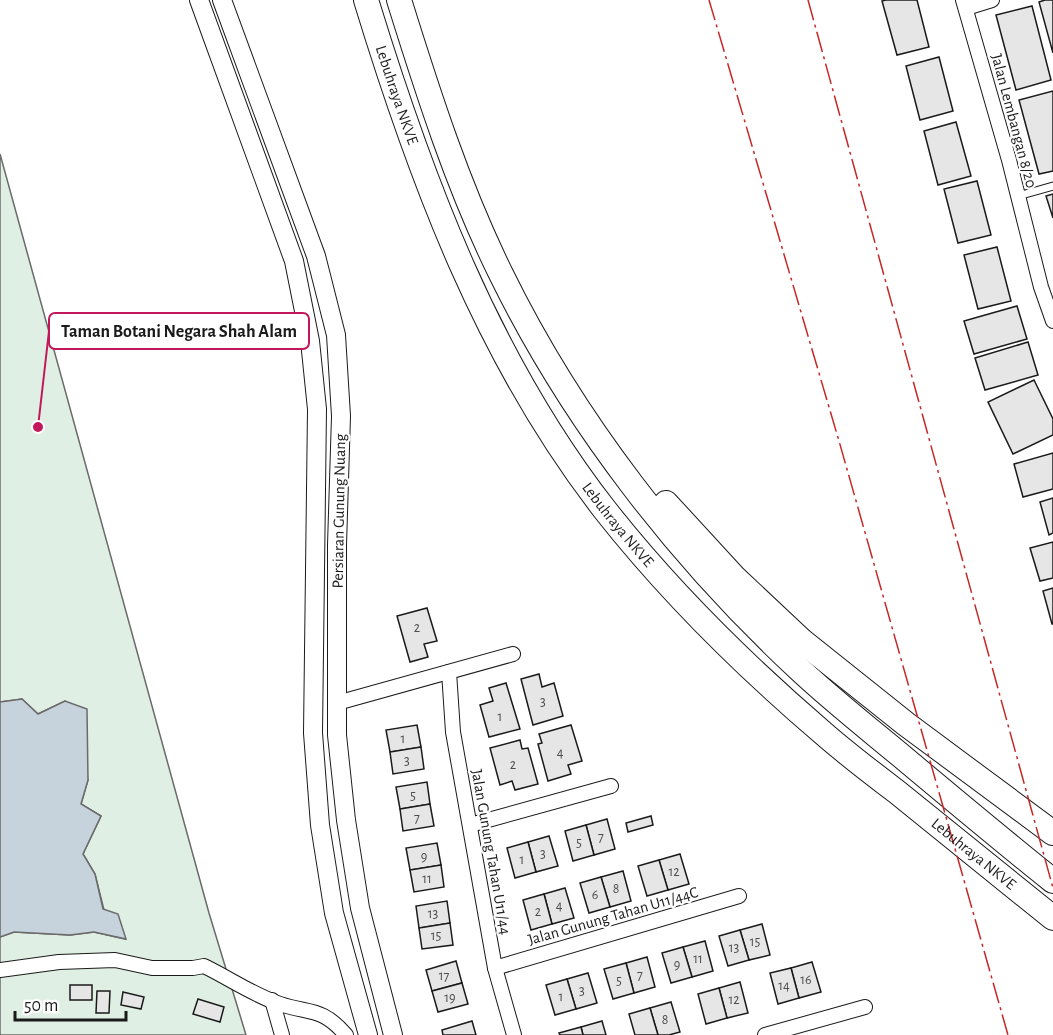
<svg xmlns="http://www.w3.org/2000/svg" width="1053" height="1035" font-family="'Alegreya Sans',sans-serif">
	<style>
		.green { fill: #e0efe3; stroke: #6a6a6a; stroke-width: 1.5 }
		.water { fill: #c6d2dc; stroke: #6a6a6a; stroke-width: 1.5 }
		.building { fill: #e6e6e6; stroke: #1a1a1a; stroke-width: 1.5 }
		.lines { fill: none; stroke-linecap: round; stroke-linejoin: round }
		.lane-casing { stroke: #1a1a1a; stroke-width: 9 }
		.street-casing { stroke: #1a1a1a; stroke-width: 16 }
		.secondary-casing { stroke: #1a1a1a; stroke-width: 20 }
		.highway-casing { stroke: #1a1a1a; stroke-width: 26 }
		.lane { stroke: #fff; stroke-width: 7 }
		.street { stroke: #fff; stroke-width: 14 }
		.secondary { stroke: #fff; stroke-width: 18 }
		.highway { stroke: #fff; stroke-width: 24 }
		.power { stroke: #c62828; stroke-width: 1.5; stroke-dasharray: 21 4.5 3 4.5; stroke-linecap: butt }
		.labels { text-anchor: middle; dominant-baseline: central; stroke-width: 4.5; stroke-linejoin: round; paint-order: stroke }
		.number-label { font-size: 14px; fill: #4d4d4d }
		.street-label { font-size: 16px; fill: #1a1a1a; stroke: #fff }
		.leader { fill: none; stroke: #c2185b; stroke-width: 2 }
		.callout-dot { fill: #c2185b; stroke: #fff; stroke-width: 2 }
		.callout { fill: #fff; stroke: #c2185b; stroke-width: 2 }
		.callout-label { font-size: 18px; text-anchor: middle; font-weight: bold; fill: #1a1a1a }
	</style>
	<rect width="100%" height="100%" fill="#fff"/>
	<polygon class="green" points="0,154 209,913 246,1035 0,1035 0,937 14,932 70,935 94,932 125,939 104,910 95,874 83,854 101,816 81,804 88,780 65,701 38,714 22,699 0,702"/>
	<polygon class="water" points="22,699 38,714 65,701 87,709 88,780 81,804 101,816 83,854 95,874 103,909 118,914 126,939 94,932 70,935 14,932 0,937 0,702"/>
	<g class="building">
		<polygon points="886,0 917,0 929,47 897,55 882,1"/>
		<polygon points="1045,0 1053,0 1053,53 1039,2"/>
		<polygon points="1032,6 1051,80 1016,90 996,15"/>
		<polygon points="939,57 953,111 920,120 906,66"/>
		<polygon points="1053,91 1053,171 1039,174 1019,100"/>
		<polygon points="956,122 971,176 938,185 924,131"/>
		<polygon points="977,181 991,235 958,243 944,189"/>
		<polygon points="1053,194 1053,218 1046,196"/>
		<polygon points="997,247 1011,301 978,309 964,255"/>
		<polygon points="1017,306 1027,339 974,354 964,321"/>
		<polygon points="1028,342 1038,375 985,390 975,358"/>
		<polygon points="1034,380 1053,419 1053,435 1013,454 988,402"/>
		<polygon points="1053,453 1053,489 1023,497 1014,464"/>
		<polygon points="1053,498 1053,533 1049,535 1040,502"/>
		<polygon points="1053,542 1053,578 1040,581 1030,548"/>
		<polygon points="1053,588 1053,624 1052,624 1043,591"/>
		<polygon points="427,608 437,641 424,644 428,657 410,662 397,616"/>
		<polygon points="539,674 542,687 554,683 563,716 533,725 521,679"/>
		<polygon points="506,683 520,729 489,737 480,705 493,701 489,688"/>
		<polygon points="417,725 421,747 390,752 386,730"/>
		<polygon points="571,725 582,761 568,765 571,774 548,781 538,744 542,743 539,734"/>
		<polygon points="520,740 522,749 528,748 538,784 515,790 512,781 500,785 490,748"/>
		<polygon points="421,747 424,769 393,774 390,752"/>
		<polygon points="427,782 430,804 400,809 396,787"/>
		<polygon points="430,804 434,826 403,831 400,809"/>
		<polygon points="651,816 653,825 628,832 626,823"/>
		<polygon points="607,819 615,849 594,855 586,825"/>
		<polygon points="586,825 594,855 573,861 565,831"/>
		<polygon points="549,836 558,866 536,872 528,842"/>
		<polygon points="528,842 536,872 515,878 507,848"/>
		<polygon points="437,843 441,865 410,870 406,848"/>
		<polygon points="680,854 689,884 668,890 659,860"/>
		<polygon points="659,860 668,890 647,896 638,866"/>
		<polygon points="441,865 444,887 414,892 410,870"/>
		<polygon points="623,871 631,901 610,907 601,877"/>
		<polygon points="601,877 610,907 589,913 580,883"/>
		<polygon points="565,888 574,918 552,924 544,894"/>
		<polygon points="544,894 552,924 531,930 523,900"/>
		<polygon points="447,901 450,923 419,928 416,906"/>
		<polygon points="450,923 453,945 422,949 419,928"/>
		<polygon points="762,924 770,955 749,960 740,930"/>
		<polygon points="740,930 749,960 728,966 719,936"/>
		<polygon points="705,941 713,971 692,977 683,947"/>
		<polygon points="683,947 692,977 671,983 662,953"/>
		<polygon points="647,957 655,987 634,993 626,963"/>
		<polygon points="456,961 462,983 432,991 426,970"/>
		<polygon points="812,962 821,992 799,998 791,968"/>
		<polygon points="626,963 634,993 613,999 604,969"/>
		<polygon points="791,968 799,998 778,1004 770,973"/>
		<polygon points="588,973 597,1003 576,1009 567,979"/>
		<polygon points="567,979 576,1009 555,1015 546,985"/>
		<polygon points="740,982 748,1013 727,1018 719,988"/>
		<polygon points="462,983 468,1004 438,1012 432,991"/>
		<rect x="70" y="985" width="22" height="15"/>
		<polygon points="719,988 727,1018 706,1024 698,994"/>
		<polygon points="97,991 110,991 109,1013 96,1013"/>
		<polygon points="123,992 144,997 141,1009 121,1005"/>
		<polygon points="198,999 224,1007 220,1022 193,1014"/>
		<polygon points="671,1002 680,1032 669,1035 658,1035 650,1008"/>
		<polygon points="650,1008 658,1035 635,1035 629,1014"/>
		<polygon points="472,1021 476,1035 443,1035 442,1030"/>
		<polygon points="602,1021 606,1035 583,1035 581,1027"/>
		<polygon points="581,1027 583,1035 560,1035 559,1033"/>
	</g>
	<g class="lines">
		<defs>
			<polyline id="lane" points="1018,196 1053,186"/>
			<g id="street">
				<polyline points="963,0 1009,160 1041,287 1053,321"/>
				<polyline points="966,8 992,0"/>
				<polyline points="449,672 453,732 495,968 514,1035"/>
				<polyline points="337,703 513,654"/>
				<polyline points="470,825 611,786"/>
				<polyline points="495,968 739,896"/>
				<path d="M0 970 59 962 115 960 152 968H193L204 966C229 978 253 995 280 1004 310 1014 322 1007 346 1035"/>
				<polyline points="272,1000 282,1035"/>
				<polyline points="765,1035 865,1007"/>
			</g>
			<g id="secondary">
				<polyline points="199,0 294,261 310,341 317,409 313,733 320,825 334,913 368,1035"/>
				<polyline points="222,0 316,256 336,335 341,416 337,545 337,735 346,820 360,908 393,1035"/>
			</g>
			<g id="highway">
				<path id="s1" d="M366 0C421 180 488 360 605 510 668 590 746 667 823 733 847 754 872 773 897 792 949 834 1001 876 1053 918"/>
				<path d="M399 0C428 93 458 187 501 274 573 421 679 557 798 668 832 700 869 729 905 759 954 800 1003 841 1053 881"/>
				<polyline points="666,503 735,578 802,641 906,724 1053,833"/>
			</g>
		</defs>
		<use href="#lane" class="lane-casing"/>
		<use href="#street" class="street-casing"/>
		<use href="#secondary" class="secondary-casing"/>
		<use href="#highway" class="highway-casing"/>
		<use href="#lane" class="lane"/>
		<use href="#street" class="street"/>
		<use href="#secondary" class="secondary"/>
		<use href="#highway" class="highway"/>
		<g class="power">
			<polyline points="709,0 839,441 1008,1035"/>
			<polyline points="808,0 1053,888"/>
		</g>
	</g>
	<g class="labels">
		<g class="number-label">
			<text x="417" y="628">2</text>
			<text x="543" y="702">3</text>
			<text x="500" y="717">1</text>
			<text x="403" y="739">1</text>
			<text x="560" y="753">4</text>
			<text x="407" y="761">3</text>
			<text x="513" y="765">2</text>
			<text x="413" y="796">5</text>
			<text x="417" y="818">7</text>
			<text x="601" y="837">7</text>
			<text x="579" y="843">5</text>
			<text x="543" y="854">3</text>
			<text x="424" y="857">9</text>
			<text x="522" y="860">1</text>
			<text x="674" y="872">12</text>
			<text x="427" y="879">11</text>
			<text x="616" y="889">8</text>
			<text x="595" y="895">6</text>
			<text x="559" y="906">4</text>
			<text x="538" y="912">2</text>
			<text x="433" y="914">13</text>
			<text x="436" y="936">15</text>
			<text x="755" y="942">15</text>
			<text x="734" y="948">13</text>
			<text x="698" y="959">11</text>
			<text x="677" y="965">9</text>
			<text x="640" y="975">7</text>
			<text x="444" y="976">17</text>
			<text x="806" y="980">16</text>
			<text x="619" y="981">5</text>
			<text x="784" y="986">14</text>
			<text x="582" y="991">3</text>
			<text x="561" y="997">1</text>
			<text x="450" y="998">19</text>
			<text x="734" y="1000">12</text>
			<text x="665" y="1020">8</text>
		</g>
		<g class="street-label">
			<text stroke="none"><textPath href="#s1" startOffset="100">Lebuhraya NKVE</textPath></text>
			<text transform="translate(1014 121) rotate(75)">Jalan Lembangan 8/20</text>
			<text transform="translate(339 511) rotate(-89)">Persiaran Gunung Nuang</text>
			<text stroke="none"><textPath href="#s1" startOffset="586">Lebuhraya NKVE</textPath></text>
			<text transform="translate(491 852) rotate(80)">Jalan Gunung Tahan U11/44</text>
			<text stroke="none"><textPath href="#s1" startOffset="1072">Lebuhraya NKVE</textPath></text>
			<text transform="translate(613 916) rotate(-16)">Jalan Gunung Tahan U11/44C</text>
		</g>
	</g>
	<path class="leader" d="M38 427L49 331"/>
	<circle class="callout-dot" cx="38" cy="427" r="6"/>
	<rect class="callout" x="49" y="313" width="260" height="36" rx="6"/>
	<g class="callout-label">
		<text x="179" y="337">Taman Botani Negara Shah Alam</text>
	</g>
	<path d="M15 1011v9h111v-9" fill="none" stroke="#1a1a1a" stroke-width="3"/>
	<text x="24" y="1011" font-size="18" fill="#1a1a1a" stroke="#ffffff" stroke-width="4.5" paint-order="stroke">50 m</text>
</svg>
